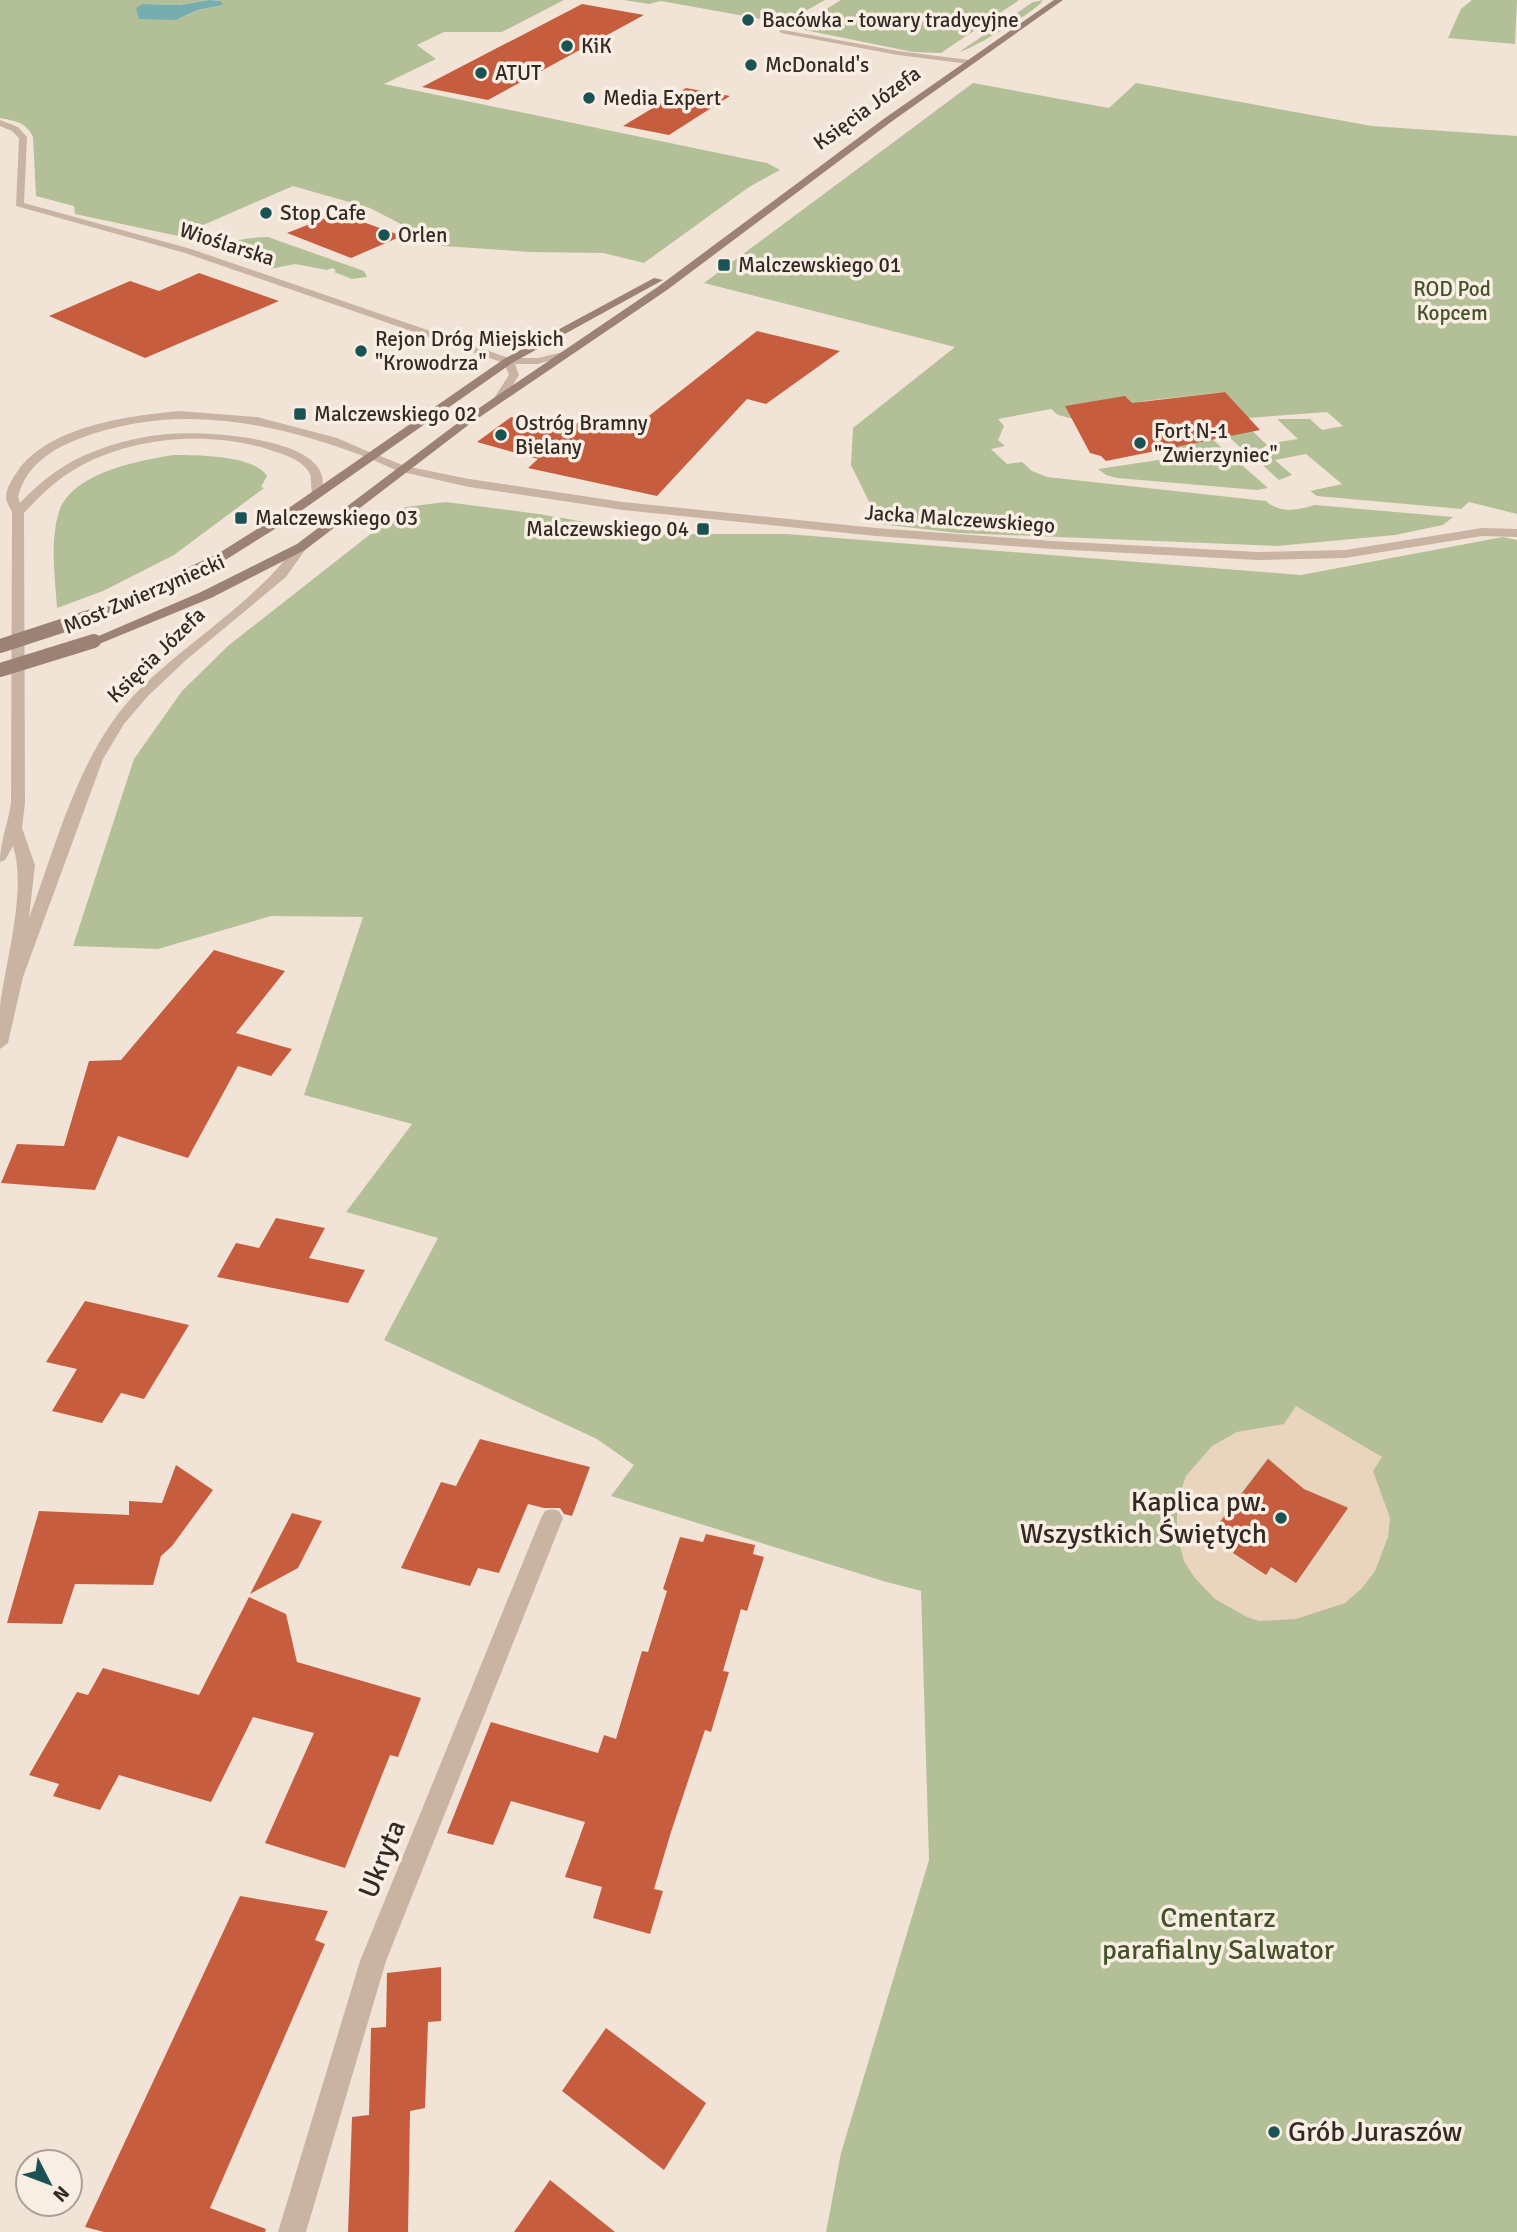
<svg xmlns="http://www.w3.org/2000/svg" width="1517" height="2232" font-family="Signika,sans-serif">
	<style>
		.green { fill: #b3c097 }
		.plaza { fill: #e9d5be; fill-rule: evenodd }
		.water { fill: #76adae }
		.building { fill: #c75d3f }
		.lines { fill: none; stroke-linecap: round; stroke-linejoin: round }
		.minor { fill: #c9b4a3; fill-rule: evenodd }
		.tertiary { fill: #c9b4a3; fill-rule: evenodd }
		.secondary { fill: #9c8275; fill-rule: evenodd }
		.secondary-bridge { stroke: #9c8275; stroke-width: 14 }
		.poi-dot { fill: #1b5355; stroke: #f9eee3; stroke-width: 2.5 }
		.labels { text-anchor: middle; dominant-baseline: central; stroke-width: 7; stroke-linejoin: round; paint-order: stroke }
		.far-poi-label { font-size: 21px; fill: #342a25; stroke: #f9eee3; text-anchor: start }
		.far-street-label { font-size: 21px; fill: #342a25; stroke: #f9eee3 }
		.far-park-label { font-size: 21px; fill: #445229; stroke: #f9eee3 }
		.near-poi-label { font-size: 28px; fill: #342a25; stroke: #f9eee3; text-anchor: end }
		.near-street-label { font-size: 28px; fill: #342a25; stroke: #f9eee3 }
		.near-park-label { font-size: 28px; fill: #445229; stroke: #f9eee3 }
	</style>
	<rect width="100%" height="100%" fill="#f1e4d7"/>
	<g class="green">
		<path d="M0 0H209L178 5 143 4 176 20 199 10 223 5 221 1 211 0H564L502 32H444L417 45 436 59 384 84 767 163 780 170 749 187 644 263 603 253 531 252 443 246 370 208 293 186 178 236 75 214 74 206 36 196 33 137C26 122 15 121 0 118Z"/>
		<polygon points="624,0 825,0 784,23 661,1 649,4"/>
		<polygon points="841,0 1019,0 941,53 913,52 795,28"/>
		<path d="M1043 0C1037 11 971 50 959 52L1033 2Z"/>
		<polygon points="1472,0 1517,0 1515,44 1448,38 1461,9"/>
		<path d="M973 83 1109 108 1136 83 1372 126 1517 136V514L1469 502 1461 509 1317 496 1310 491 1342 484 1306 454 1275 460 1292 475 1279 480 1258 461 1275 446 1272 443 1298 439 1277 419H1310L1322 430 1343 426 1327 412 1248 418 1224 392 1144 401 1082 421 1058 415 1051 409 998 419 1004 426 998 440 1005 446 991 449 1007 464 1022 462 1032 471 1047 477 1266 501C1280 514 1298 510 1315 505L1453 517 1443 525 1395 535 1277 546 958 533 880 524 851 465 853 428 955 347 704 283Z"/>
		<path d="M268 237 364 271 367 277 352 279 334 272 336 270 332 268 327 270 295 264 270 269 223 253C230 237 253 238 268 237Z"/>
		<polygon points="1207,417 1245,424 1267,445 1251,457"/>
		<polygon points="1212,439 1268,488 1257,490 1117,478 1106,475 1098,469 1165,459 1173,447"/>
		<path d="M173 455C195 455 255 455 267 476L261 487 264 488 174 555 103 591 57 608C55 578 50 545 58 515 69 473 137 461 173 455Z"/>
		<polygon points="446,502 539,514 654,534 787,534 1301,575 1503,537 1517,540 1517,2232 826,2232 841,2153 929,1860 921,1591 883,1581 611,1496 634,1465 597,1439 384,1340 438,1238 346,1212 412,1124 304,1095 363,917 271,916 158,949 73,946 134,759 182,691 229,645 405,507"/>
	</g>
	<path class="plaza" d="M1296 1406 1382 1457 1373 1471 1390 1518 1388 1537 1375 1571 1362 1588 1345 1603 1296 1619 1259 1621 1247 1617 1215 1599 1194 1577 1184 1561 1177 1535V1501L1186 1476 1212 1446 1237 1432 1284 1424ZM1268 1458 1287 1475 1284 1479 1320 1501 1323 1497 1348 1507 1296 1583 1271 1567 1267 1574 1255 1568 1234 1552 1238 1545 1214 1529Z"/>
	<polygon class="water" points="209,0 221,1 223,5 198,10 176,20 139,19 136,8 143,4 179,5"/>
	<g class="building">
		<polygon points="582,4 644,15 488,100 422,87"/>
		<polygon points="686,88 730,96 669,135 623,126"/>
		<polygon points="338,213 402,236 351,258 287,233"/>
		<polygon points="199,273 279,301 145,358 49,316 130,281 159,291"/>
		<polygon points="757,331 840,351 766,404 747,399 657,496 528,468 538,459 477,442 511,417 567,432 585,416 636,426"/>
		<polygon points="1225,392 1260,430 1106,461 1101,456 1090,453 1065,406 1125,396 1132,403"/>
		<polygon points="214,950 285,971 236,1033 292,1049 271,1076 238,1066 188,1158 118,1136 95,1190 1,1183 17,1144 64,1146 89,1061 121,1060"/>
		<polygon points="276,1218 325,1228 309,1258 365,1270 348,1303 217,1277 236,1243 259,1248"/>
		<polygon points="85,1301 189,1325 144,1399 121,1393 102,1423 52,1411 77,1369 46,1362"/>
		<polygon points="480,1439 590,1467 572,1516 564,1514 560,1508 544,1508 528,1504 499,1573 478,1568 470,1586 401,1568 441,1482 456,1486"/>
		<polygon points="1268,1459 1304,1489 1348,1508 1296,1583 1271,1567 1266,1575 1233,1553 1238,1545 1214,1530"/>
		<polygon points="176,1465 213,1490 172,1546 161,1556 153,1585 75,1584 62,1624 7,1623 39,1511 129,1515 129,1501 162,1503"/>
		<polygon points="292,1513 322,1521 298,1568 250,1594"/>
		<polygon points="706,1534 755,1545 753,1554 764,1557 747,1611 741,1609 723,1671 729,1672 711,1732 705,1730 671,1832 654,1889 663,1891 650,1934 593,1918 602,1887 565,1877 585,1822 511,1801 493,1845 447,1833 491,1722 598,1753 604,1735 616,1739 642,1651 648,1652 667,1591 663,1589 680,1537 703,1542"/>
		<polygon points="249,1597 286,1614 297,1662 421,1698 398,1757 390,1755 345,1868 265,1843 314,1733 253,1717 211,1802 119,1775 100,1810 53,1796 59,1784 29,1775 77,1692 88,1695 103,1668 199,1695"/>
		<polygon points="240,1896 328,1911 315,1940 325,1944 210,2208 266,2229 265,2232 104,2232 85,2227"/>
		<polygon points="441,1967 441,2021 428,2022 425,2108 410,2111 408,2232 348,2232 352,2117 369,2115 371,2028 386,2027 387,1973"/>
		<polygon points="606,2028 706,2103 664,2170 562,2091"/>
		<polygon points="550,2180 615,2232 514,2232"/>
	</g>
	<g class="lines">
		<g class="minor">
			<polygon points="778,29 898,51 969,60 973,62 969,64 898,55 781,33"/>
			<polygon points="0,120 18,127 27,137 24,203 191,249 509,358 538,358 567,351 572,354 538,364 515,364 519,375 504,400 496,400 494,398 509,375 504,363 185,253 16,206 19,138 12,131 0,126"/>
			<polygon points="370,452 405,466 469,479 623,502 876,528 1052,541 1258,552 1345,550 1482,528 1517,529 1517,537 1482,536 1345,558 1258,560 1052,549 876,536 623,510 469,487 398,471 366,457 366,453"/>
			<polygon points="552,1509 559,1511 563,1518 386,1961 306,2232 278,2232 360,1961 541,1518 545,1511"/>
		</g>
		<path class="tertiary" d="M179 411 257 417 337 438 376 455 366 457C273 422 177 402 81 438 52 449 26 465 18 497L20 503C42 480 65 462 95 451 118 442 143 436 168 434 201 431 312 436 322 476 323 481 323 487 323 492L313 495C310 488 312 480 310 474 302 458 279 453 264 448 203 431 127 437 72 471 54 482 39 497 24 513L25 803 22 828 35 865 29 918C58 840 80 748 140 689 190 639 256 602 297 544H305L307 547 286 577 186 660 148 696 124 724 103 759 23 977 8 1043 0 1049C0 1035 0 1020 0 1006 6 960 27 889 13 846L5 860 0 862C0 841 8 824 11 803L12 512C10 508 6 501 6 497 6 489 12 479 17 472 48 426 128 416 179 411Z"/>
		<g class="secondary">
			<polygon points="1054,0 1063,0 891,122 667,290 471,423 305,550 211,598 99,644 94,645 87,641 201,592 297,544 463,419 659,286 885,118"/>
			<polygon points="654,278 663,280 512,363 278,527 227,559 163,592 97,619 92,620 85,616 219,553 270,521 504,359"/>
		</g>
		<g class="secondary-bridge">
			<polyline points="0,646 92,616"/>
			<polyline points="0,670 94,641"/>
		</g>
	</g>
	<g class="poi-dot">
		<circle cx="748" cy="20" r="7"/>
		<circle cx="567" cy="46" r="7"/>
		<circle cx="751" cy="65" r="7"/>
		<circle cx="481" cy="73" r="7"/>
		<circle cx="589" cy="98" r="7"/>
		<circle cx="266" cy="213" r="7"/>
		<circle cx="384" cy="235" r="7"/>
		<rect x="717" y="258" width="14" height="14" rx="3.5"/>
		<circle cx="361" cy="351" r="7"/>
		<rect x="293" y="407" width="14" height="14" rx="3.5"/>
		<circle cx="501" cy="435" r="7"/>
		<circle cx="1140" cy="443" r="7"/>
		<rect x="234" y="511" width="14" height="14" rx="3.5"/>
		<rect x="696" y="522" width="14" height="14" rx="3.5"/>
		<circle cx="1281" cy="1518" r="7"/>
		<circle cx="1274" cy="2132" r="7"/>
	</g>
	<g class="labels">
		<g class="far-poi-label">
			<text x="762" y="20">Bacówka - towary tradycyjne</text>
			<text x="581" y="46">KiK</text>
			<text x="765" y="65">McDonald's</text>
			<text x="495" y="73">ATUT</text>
			<text x="603" y="98">Media Expert</text>
			<text x="280" y="213">Stop Cafe</text>
			<text x="398" y="235">Orlen</text>
			<text x="738" y="265">Malczewskiego 01</text>
			<text x="375" y="339">Rejon Dróg Miejskich<tspan x="375" dy="24">"Krowodrza"</tspan></text>
			<text x="314" y="414">Malczewskiego 02</text>
			<text x="515" y="423">Ostróg Bramny<tspan x="515" dy="24">Bielany</tspan></text>
			<text x="1154" y="431">Fort N-1<tspan x="1154" dy="24">"Zwierzyniec"</tspan></text>
			<text x="255" y="518">Malczewskiego 03</text>
			<text x="689" y="529" text-anchor="end">Malczewskiego 04</text>
		</g>
		<g class="far-street-label">
			<text transform="translate(867 108) rotate(-36)">Księcia Józefa</text>
			<text transform="translate(227 244) rotate(18)">Wioślarska</text>
			<text transform="translate(960 519) rotate(4)">Jacka Malczewskiego</text>
			<text transform="translate(144 594) rotate(-23)">Most Zwierzyniecki</text>
			<text transform="translate(156 655) rotate(-44)">Księcia Józefa</text>
		</g>
		<g class="far-park-label">
			<text x="1452" y="289">ROD Pod<tspan x="1452" dy="24">Kopcem</tspan></text>
		</g>
		<g class="near-poi-label">
			<text x="1267" y="1502">Kaplica pw.<tspan x="1267" dy="32">Wszystkich Świętych</tspan></text>
			<text x="1288" y="2132" text-anchor="start">Grób Juraszów</text>
		</g>
		<g class="near-street-label">
			<text transform="translate(382 1859) rotate(-68)">Ukryta</text>
		</g>
		<g class="near-park-label">
			<text x="1218" y="1918">Cmentarz<tspan x="1218" dy="32">parafialny Salwator</tspan></text>
		</g>
	</g>
	<g transform="translate(49 2183) rotate(132)"><circle r="33" fill="#f9eee3" stroke="#aaa097" stroke-width="2"/>
	<path d="M0-5L12 26L0 18L-12 26Z" fill="#1b5355"/>
	<text y="-10" font-size="19" font-weight="bold" text-anchor="middle" fill="#342a25">N</text>
	</g>
</svg>
